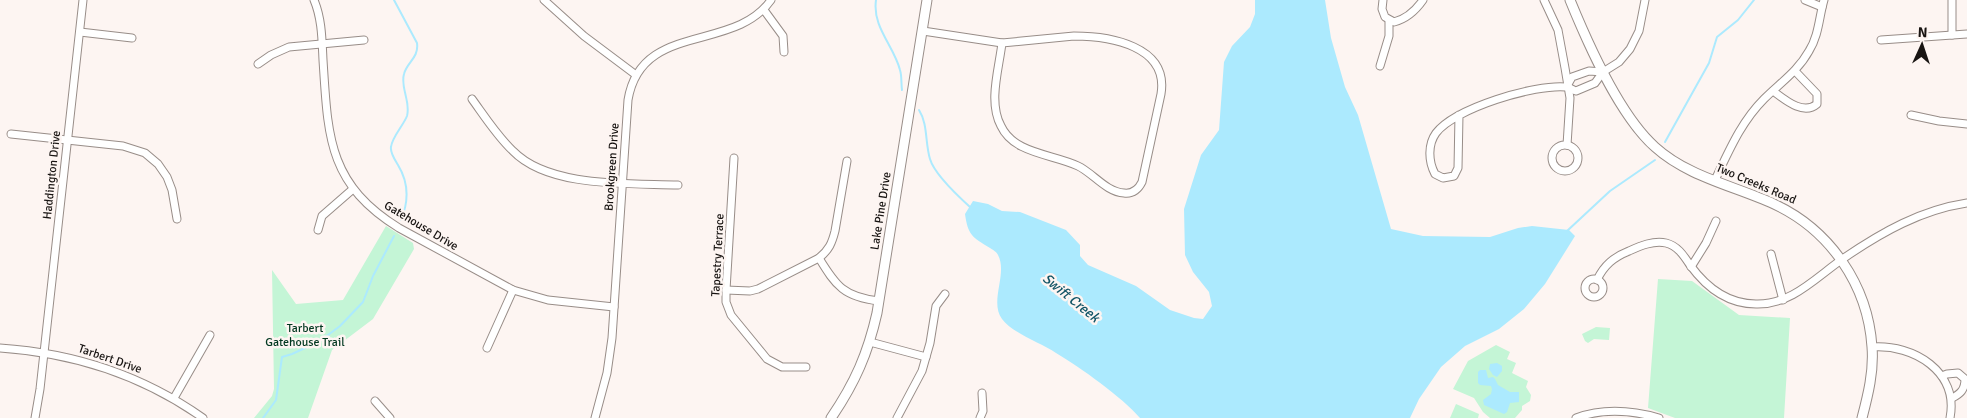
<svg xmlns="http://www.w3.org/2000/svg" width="1967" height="418" font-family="Signika,sans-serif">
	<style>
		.green { fill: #c4f5d6 }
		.water { fill: #aceafe }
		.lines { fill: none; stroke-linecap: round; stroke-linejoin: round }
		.stream { stroke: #aceafe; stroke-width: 2 }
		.minor-casing { stroke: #988d88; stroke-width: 9 }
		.tertiary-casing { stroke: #988d88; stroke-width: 11 }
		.minor { stroke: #fff; stroke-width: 7 }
		.tertiary { stroke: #fff; stroke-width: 9 }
		.labels { text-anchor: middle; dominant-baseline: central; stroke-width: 5; stroke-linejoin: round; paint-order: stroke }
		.street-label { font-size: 12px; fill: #181412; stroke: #fdf5f2 }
		.park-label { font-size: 12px; fill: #023820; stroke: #fdf5f2 }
		.water-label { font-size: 14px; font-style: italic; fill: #115466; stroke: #fdf5f2 }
	</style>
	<rect width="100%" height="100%" fill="#fdf5f2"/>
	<g class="green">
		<polygon points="386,226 413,243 414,249 373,319 332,350 308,418 254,418 272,396 274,389 272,270 296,304 343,300"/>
		<polygon points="1658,279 1692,281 1739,315 1790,318 1784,418 1675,418 1648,408"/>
		<polygon points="1596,327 1610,328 1609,340 1594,339 1588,343 1585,341 1582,334"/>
		<polygon points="1496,345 1510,352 1507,359 1516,363 1512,373 1528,381 1526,387 1531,395 1530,401 1522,406 1522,410 1515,418 1490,418 1483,412 1474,398 1453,389 1468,361"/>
		<polygon points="1456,404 1479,414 1478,418 1450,418"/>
	</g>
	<g class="water">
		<path d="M1255 0H1325L1331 38 1345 87 1358 115 1391 229 1423 236 1490 237 1518 228 1532 226 1569 230 1575 236 1545 284 1524 309 1499 329 1465 346 1441 367 1419 399 1410 418H1140C1122 397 1081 368 1056 353 1041 343 1012 333 1002 319 989 301 1008 274 998 255 997 252 993 250 990 248 972 237 968 235 965 214L973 201 988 204 1002 211 1020 212 1066 230 1080 245V256L1088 265 1136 286 1170 310 1194 318 1203 319 1212 306 1209 292 1193 272 1185 255 1184 209 1201 155 1219 130 1224 62 1232 46 1250 27 1255 14Z"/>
		<polygon points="1497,363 1502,366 1502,371 1497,377 1493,375 1489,369 1490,364"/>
		<polygon points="1480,370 1486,370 1488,378 1493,377 1495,379 1498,385 1510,392 1519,392 1519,402 1510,403 1507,412 1504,414 1484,405 1483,400 1491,394 1492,389 1491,386 1480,385 1478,383 1478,372"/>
	</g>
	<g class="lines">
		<g class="stream">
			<path d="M394 0 417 43C419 58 407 62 404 74 400 88 411 101 407 116 403 126 392 137 391 147 390 153 395 160 398 165 409 183 409 201 401 220"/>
			<path d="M876 0C872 27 894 46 900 70 902 76 901 84 902 90"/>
			<path d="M919 110C928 124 925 143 930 159 934 173 959 197 970 207"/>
			<polyline points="1665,142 1709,63 1717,37 1738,20 1754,0"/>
			<polyline points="1567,231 1610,191 1655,160"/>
			<polyline points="263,418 276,400 282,357 292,354 320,341 340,326 363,302 373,276 394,236"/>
		</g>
		<defs>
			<g id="minor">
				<path d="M314 0C322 19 322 40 323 60 328 137 328 184 399 228L513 290 548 300 614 307"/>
				<polyline points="544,0 584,36 636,75"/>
				<path d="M1383 0 1382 9 1385 17 1394 22C1406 19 1416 10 1423 0"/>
				<polyline points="1544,0 1558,30 1565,68 1570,98 1567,145"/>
				<polyline points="1805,0 1822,7"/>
				<polyline points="1952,0 1952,35"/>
				<polyline points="764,10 783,36 784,52"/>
				<polyline points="923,31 1002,43"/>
				<polyline points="80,32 132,38"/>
				<path d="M1074 36C1110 36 1169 46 1161 94L1142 182C1138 190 1132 194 1124 193 1106 192 1093 173 1078 166 1053 154 1014 154 1001 126 988 102 999 69 1002 43Z"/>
				<polyline points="1881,40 1967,34"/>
				<polyline points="258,64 271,55 289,47 364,40"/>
				<polyline points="1380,66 1389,36 1389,21"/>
				<polyline points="1567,86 1572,77 1589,71 1603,72"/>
				<path d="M1773 91C1784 99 1803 116 1817 104V94L1795 71"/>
				<path d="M472 99C485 117 497 136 513 151 549 188 629 183 678 185"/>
				<path d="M1459 115 1458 168 1454 176 1443 178 1435 174C1428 161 1428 144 1436 133 1455 108 1535 84 1566 87 1569 87 1573 90 1576 91L1595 83 1603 72 1619 62 1630 49 1639 31 1645 0"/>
				<polyline points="1911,115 1939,121 1967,124"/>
				<polyline points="11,134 123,146 145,153 158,164 167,177 172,190 177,219"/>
				<circle cx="1565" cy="158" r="13"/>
				<polyline points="734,158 726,290 726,302 731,315 767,359 782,367 806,367"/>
				<path d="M1715 180C1729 151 1741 122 1764 99 1780 83 1798 71 1809 51 1819 35 1819 17 1824 0"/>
				<polyline points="318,230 322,216 353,189"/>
				<polyline points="1771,254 1783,300"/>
				<path d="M819 258C836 286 844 297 879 301"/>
				<polyline points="1691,267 1706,243 1716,221"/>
				<circle cx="1594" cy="288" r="9"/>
				<path d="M1597 280C1604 265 1614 257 1629 251 1640 246 1654 240 1666 243 1678 246 1684 256 1690 265 1706 287 1727 304 1756 304 1792 305 1816 277 1844 258 1882 232 1921 210 1967 203"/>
				<path d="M726 290 750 291 758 289 819 258C829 250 832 243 835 231L847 161"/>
				<polyline points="870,342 926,357"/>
				<path d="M1872 347C1914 344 1959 372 1950 418"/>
				<path d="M0 348C74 353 142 375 203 418"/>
				<polyline points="487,348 513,290"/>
				<path d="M1942 376 1947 374 1958 373 1965 379C1965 390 1960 394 1952 398"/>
				<polyline points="174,398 210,335"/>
				<polyline points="375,401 390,418"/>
				<polyline points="35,418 40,389 83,0"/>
				<path d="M595 418 607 373 612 338 628 100C641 21 734 53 771 0"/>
				<polyline points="897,418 922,371 930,343 936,306 945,294"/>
				<polyline points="980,418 983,411 982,393"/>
				<path d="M1576 418C1603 408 1631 410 1659 418"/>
			</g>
			<g id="tertiary">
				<path d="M1570 0C1588 44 1619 115 1655 147 1688 177 1735 186 1774 204 1830 230 1868 285 1872 347 1874 371 1868 395 1862 418"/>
				<path d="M831 418C855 383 868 353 877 313L927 0"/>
			</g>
		</defs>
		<use href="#minor" class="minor-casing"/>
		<use href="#tertiary" class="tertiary-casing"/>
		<use href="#minor" class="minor"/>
		<use href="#tertiary" class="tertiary"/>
	</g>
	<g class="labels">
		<g class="street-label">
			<text transform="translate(612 167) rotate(-86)">Brookgreen Drive</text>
			<text transform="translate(52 175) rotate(-84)">Haddington Drive</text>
			<text transform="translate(1756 184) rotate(23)">Two Creeks Road</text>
			<text transform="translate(881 211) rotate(-81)">Lake Pine Drive</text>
			<text transform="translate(421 226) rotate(31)">Gatehouse Drive</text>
			<text transform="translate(718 255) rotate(-87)">Tapestry Terrace</text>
			<text transform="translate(110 359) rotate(19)">Tarbert Drive</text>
		</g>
		<g class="park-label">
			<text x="305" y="328">Tarbert<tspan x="305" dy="14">Gatehouse Trail</tspan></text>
		</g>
		<g class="water-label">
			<text transform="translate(1071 298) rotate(39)">Swift Creek</text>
		</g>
	</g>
	<g transform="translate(1922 45) rotate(3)" stroke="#fdf5f2" stroke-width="4" paint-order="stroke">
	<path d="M0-4L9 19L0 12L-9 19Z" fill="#181412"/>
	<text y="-8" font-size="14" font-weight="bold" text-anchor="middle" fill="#181412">N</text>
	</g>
</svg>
